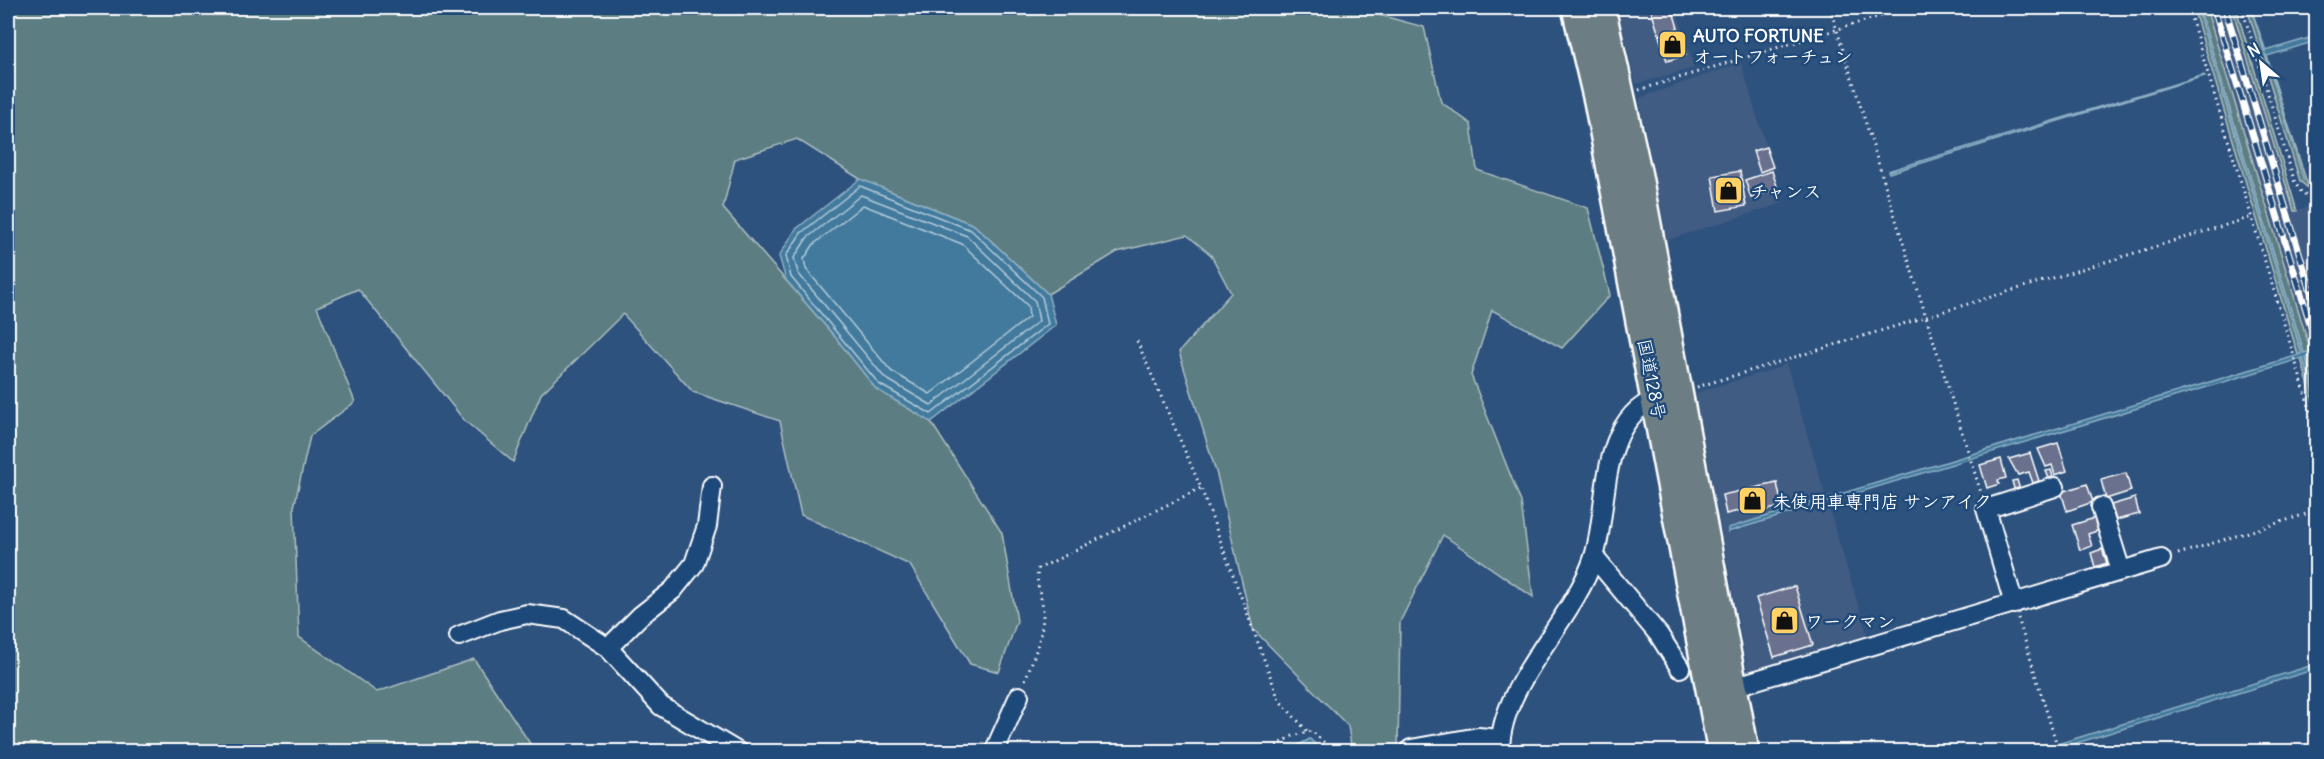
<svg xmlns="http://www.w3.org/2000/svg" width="2324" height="759" font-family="Delius,'Klee One',sans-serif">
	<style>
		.built { fill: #405b83 }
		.green { fill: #5c7e83; stroke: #aebec1; stroke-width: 1.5 }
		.water { fill: #427a9d; stroke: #8eafc4; stroke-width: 1.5 }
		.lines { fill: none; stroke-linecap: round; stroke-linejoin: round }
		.shore { stroke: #b3cad8; stroke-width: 1.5 }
		.building { fill: #6a718e; stroke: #fff; stroke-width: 1.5 }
		.minor-casing { stroke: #fff; stroke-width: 22 }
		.highway-casing { stroke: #fff; stroke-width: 32 }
		.path { stroke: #fff; stroke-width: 3; stroke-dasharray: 1.5 4.5; stroke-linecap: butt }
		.minor { stroke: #1f4a7a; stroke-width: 18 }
		.highway { stroke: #6c7e84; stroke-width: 27 }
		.rail-casing { stroke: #fff; stroke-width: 7 }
		.rail { stroke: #1f4a7a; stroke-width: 4.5; stroke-dasharray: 14; stroke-linecap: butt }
		.labels { text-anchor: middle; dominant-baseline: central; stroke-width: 5; stroke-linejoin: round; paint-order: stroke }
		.poi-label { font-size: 18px; font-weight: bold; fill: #fff; stroke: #1f4a7a; text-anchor: start }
		.street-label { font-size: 18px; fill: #fff; stroke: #1f4a7a }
	</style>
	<rect width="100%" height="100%" fill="#2e527e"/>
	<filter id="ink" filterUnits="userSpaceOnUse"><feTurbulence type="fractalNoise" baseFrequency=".0167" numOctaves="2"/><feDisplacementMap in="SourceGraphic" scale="12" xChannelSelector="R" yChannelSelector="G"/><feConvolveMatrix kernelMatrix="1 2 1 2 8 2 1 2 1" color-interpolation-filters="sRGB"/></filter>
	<g filter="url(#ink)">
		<g class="built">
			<polygon points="1617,8 1676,8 1694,68 1636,84"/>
			<polygon points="2206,8 2232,8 2294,211 2308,207 2316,213 2316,370"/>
			<polygon points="1741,63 1783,203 1667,240 1639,98"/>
			<polygon points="1786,363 1826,498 1727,529 1730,533 1827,503 1870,643 1749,678 1695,393 1781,367"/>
		</g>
		<g class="green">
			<polygon points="8,8 1369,8 1372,13 1424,27 1441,102 1471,124 1477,170 1588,208 1610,295 1562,348 1492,310 1471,375 1521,502 1533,597 1443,535 1400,622 1398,751 1352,751 1348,726 1253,629 1217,475 1179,352 1231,293 1211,255 1187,235 1117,252 1048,294 974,225 860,179 797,139 735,159 723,208 836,338 876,389 931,422 1002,533 1017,621 999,672 970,664 910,565 801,515 780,421 693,392 623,314 541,394 513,462 464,420 358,289 317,307 355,402 310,436 294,507 299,637 377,692 474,659 535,751 8,751"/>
			<polygon points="2193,8 2197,8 2302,354 2298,355"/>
			<polygon points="2199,8 2206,8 2311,352 2304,353"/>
			<polygon points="2232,8 2236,8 2297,211 2294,211"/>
			<polygon points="2247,8 2251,8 2309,189 2300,181"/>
			<polygon points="2312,356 2316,370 2316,393 2306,358"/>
			<polygon points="2304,358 2316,400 2316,411 2301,359"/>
		</g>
		<g class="water">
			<polygon points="2197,8 2199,8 2304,353 2316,350 2316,355 2306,358 2316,400 2303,358 1728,532 1728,528 1761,518 2302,354"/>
			<polygon points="2251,8 2266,51 2316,36 2316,41 2267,56 2304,181"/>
			<polygon points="2204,75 2205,76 1889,173 1888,171"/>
			<polygon points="860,179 974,225 1048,294 1056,325 931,422 876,389 836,338 786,280 779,256 796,229"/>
			<polygon points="2316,664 2316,669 2051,751 2035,751"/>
			<polygon points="1310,739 1322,751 1287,751"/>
		</g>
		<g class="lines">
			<g class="shore">
				<polygon points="860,186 971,230 1042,297 1048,324 931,414 879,384 791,277 786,256 801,233"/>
				<polygon points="861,195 967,236 1035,301 1039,321 931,405 885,378 798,273 794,258 807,238"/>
				<polygon points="863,205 962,244 1028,306 1029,317 930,394 891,371 806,269 804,259 814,244"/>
			</g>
		</g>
		<g class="building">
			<polygon points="1658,8 1672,8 1678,28 1659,35 1651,10"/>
			<polygon points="1678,30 1686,55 1667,61 1659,36"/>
			<polygon points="1766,147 1773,167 1760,172 1753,151"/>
			<polygon points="1740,171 1746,206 1718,211 1712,176"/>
			<polygon points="1772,171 1778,189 1751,198 1745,180"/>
			<polygon points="2058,443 2067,471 2055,475 2052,465 2046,467 2038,449"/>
			<polygon points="2030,453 2039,481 2033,483 2029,472 2018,475 2009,459"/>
			<polygon points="2001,459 2006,478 1998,480 1999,484 1987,488 1980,465"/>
			<polygon points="2051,470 2054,480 2050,481 2046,471"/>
			<polygon points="2126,473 2131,491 2106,499 2101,480"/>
			<polygon points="2017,480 2020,490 2015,492 2012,481"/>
			<polygon points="1777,483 1782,507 1762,511 1760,506 1726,514 1722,495"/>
			<polygon points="2087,484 2093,502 2067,511 2061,492"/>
			<polygon points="2135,498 2139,514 2116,520 2111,505"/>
			<polygon points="2095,518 2100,530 2088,534 2092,546 2080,550 2072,525"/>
			<polygon points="2102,549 2107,563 2095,567 2091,553"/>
			<polygon points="1795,586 1813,645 1774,657 1756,598"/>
		</g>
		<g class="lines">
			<defs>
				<g id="minor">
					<polyline points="2101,507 2121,571"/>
					<polyline points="1594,557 1659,635 1680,668"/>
					<polyline points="2014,604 1986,509 2055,487"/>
					<polyline points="459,636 500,620 527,614 564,619 608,648 661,706 738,752"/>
					<polyline points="608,648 640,616 673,590 694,564 707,526 712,486"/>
					<polyline points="1723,690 2161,559"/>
					<polyline points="1411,749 1478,737 1500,739"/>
					<polyline points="994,752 1019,696"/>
					<path d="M1500 752C1499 684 1573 622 1594 557 1609 508 1598 421 1656 399"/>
				</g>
				<g id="highway">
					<polyline points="1576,8 1598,101 1722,752"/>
					<polyline points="1601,8 1638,176 1745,752"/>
				</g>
			</defs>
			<use href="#minor" class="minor-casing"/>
			<use href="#highway" class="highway-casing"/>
			<g class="path">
				<polyline points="1830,8 1981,493"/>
				<polyline points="2188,8 2316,429"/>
				<polyline points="2242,8 2295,183 2302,193 2316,203"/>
				<polyline points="1639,90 1907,8"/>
				<polyline points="2310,199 2316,197"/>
				<polyline points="1137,341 1201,488 1279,700 1308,732"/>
				<polyline points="1697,387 2252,217"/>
				<polyline points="2178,554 2316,511"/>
				<polyline points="2018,618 2059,752"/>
				<path d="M1025 680C1033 659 1042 639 1043 616 1044 599 1035 586 1038 569L1201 488"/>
				<polyline points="1266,752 1293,736 1312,731 1334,752"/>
			</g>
			<use href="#minor" class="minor"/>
			<use href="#highway" class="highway"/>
			<defs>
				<g id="rail">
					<polyline points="2214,8 2316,343"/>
					<polyline points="2225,8 2316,308"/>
				</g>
			</defs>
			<use href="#rail" class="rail-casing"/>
			<use href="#rail" class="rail"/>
		</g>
	</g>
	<defs>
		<symbol id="shop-square" viewBox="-11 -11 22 22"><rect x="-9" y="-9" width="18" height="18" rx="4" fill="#ffd166" stroke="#1f4a7a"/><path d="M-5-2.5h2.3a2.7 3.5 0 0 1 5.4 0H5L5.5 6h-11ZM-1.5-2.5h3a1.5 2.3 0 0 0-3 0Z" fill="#111"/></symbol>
	</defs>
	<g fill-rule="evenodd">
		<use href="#shop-square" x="1656" y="28" width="33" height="33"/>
		<use href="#shop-square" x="1712" y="174" width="33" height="33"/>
		<use href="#shop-square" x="1736" y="484" width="33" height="33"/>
		<use href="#shop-square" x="1768" y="604" width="33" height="33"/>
	</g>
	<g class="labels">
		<g class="poi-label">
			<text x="1693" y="35">AUTO FORTUNE<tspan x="1693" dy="21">オートフォーチュン</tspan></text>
			<text x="1750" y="191">チャンス</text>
			<text x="1773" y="501">未使用車専門店 サンアイク</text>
			<text x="1805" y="621">ワークマン</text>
		</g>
		<g class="street-label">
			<text transform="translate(1652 379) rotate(79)">国道128号</text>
		</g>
	</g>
	<rect width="2324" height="759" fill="none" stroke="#1f4a7a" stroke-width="30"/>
	<rect x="15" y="15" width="2294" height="729" fill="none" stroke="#fff" stroke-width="2" filter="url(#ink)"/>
	<g transform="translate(2261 63) rotate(331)" stroke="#1f4a7a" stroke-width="4.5" paint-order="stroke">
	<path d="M0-4.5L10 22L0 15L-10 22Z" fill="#ffffff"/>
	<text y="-9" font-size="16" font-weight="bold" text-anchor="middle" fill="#ffffff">N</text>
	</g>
</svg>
